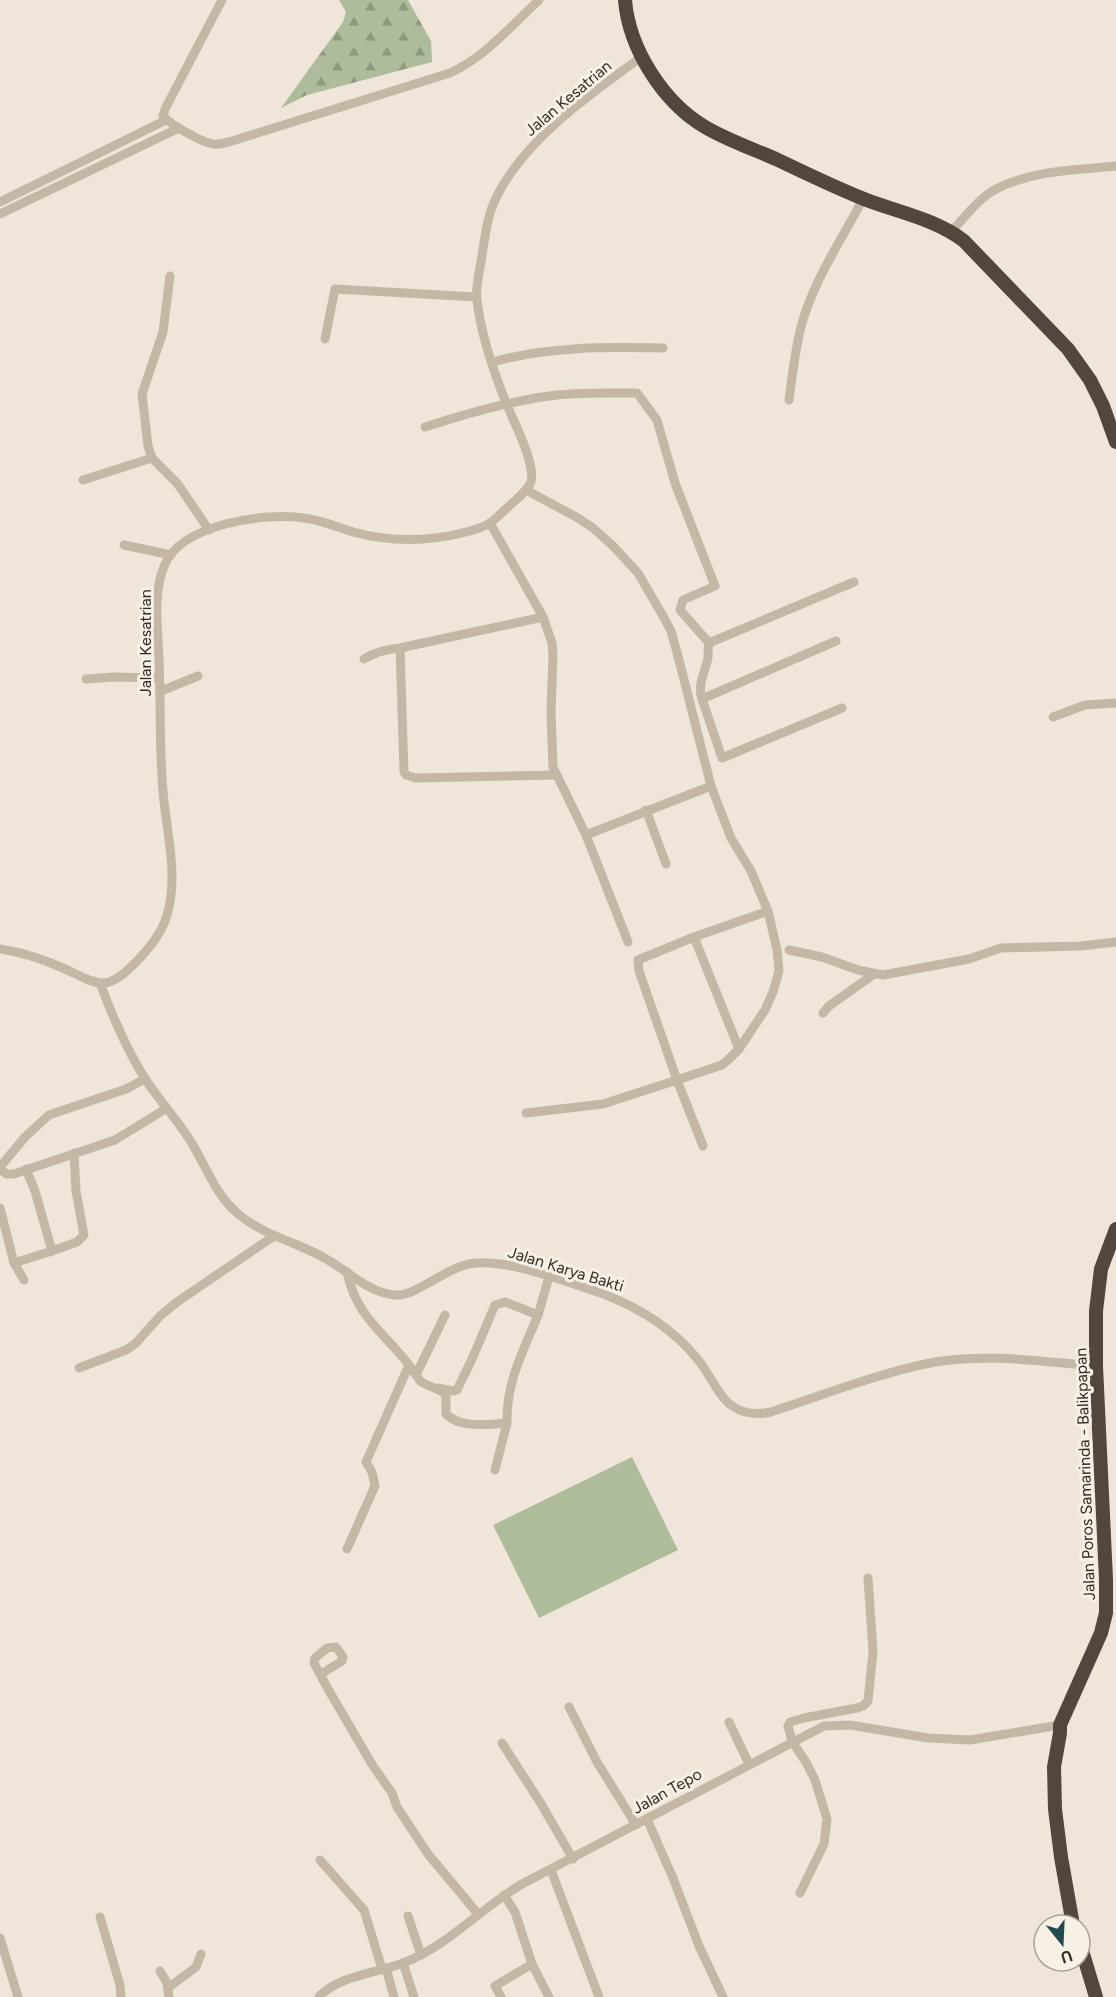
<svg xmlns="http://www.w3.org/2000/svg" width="1116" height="1997" font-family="Figtree,sans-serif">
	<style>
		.forest { fill: url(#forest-firs) }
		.pitch { fill: #aebc9b }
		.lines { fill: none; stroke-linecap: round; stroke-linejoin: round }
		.minor { stroke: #c5b7a6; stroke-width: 9 }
		.highway { stroke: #53463e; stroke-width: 14 }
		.labels { text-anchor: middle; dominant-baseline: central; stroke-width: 6; stroke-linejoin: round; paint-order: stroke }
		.street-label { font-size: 16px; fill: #322b26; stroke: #f7f0e5 }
	</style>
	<defs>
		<pattern id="forest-firs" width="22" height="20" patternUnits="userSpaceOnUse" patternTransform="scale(1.5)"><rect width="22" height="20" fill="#aebc9b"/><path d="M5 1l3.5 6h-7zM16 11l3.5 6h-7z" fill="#8e997e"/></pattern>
	</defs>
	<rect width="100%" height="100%" fill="#efe6d9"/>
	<polygon class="forest" points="339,0 408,0 431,41 432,62 307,95 281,108 343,22 346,12"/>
	<polygon class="pitch" points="632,1457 678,1550 539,1618 493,1525"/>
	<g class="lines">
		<g class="minor">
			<path d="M222 0 165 109 163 116C171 125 201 142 213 144 220 145 225 143 232 141L450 73C485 57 511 26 539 0"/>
			<polyline points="0,202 166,120"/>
			<polyline points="0,214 179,128"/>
			<path d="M952 231C965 217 979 198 996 189 1033 170 1076 170 1116 166"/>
			<polyline points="325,339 335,289 476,297"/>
			<path d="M493 362C549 346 605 347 663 348"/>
			<path d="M789 400C792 376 795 351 801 327 813 281 841 241 863 199"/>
			<path d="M425 427C468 413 513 400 557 395 584 392 611 393 637 393L657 420 675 483 715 586 683 600 680 610 709 643C708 648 708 653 708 658 705 672 697 685 702 699L836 641"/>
			<polyline points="152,458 148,446 142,394 163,332 170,276"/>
			<polyline points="83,480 152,458 177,483 209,530"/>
			<polyline points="526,490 578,518 593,528 613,546 638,573 663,616 671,631 679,660 711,786 731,838 751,871 768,911 777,950 779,971 773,992 765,1010 739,1049 729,1059 722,1065 677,1080 639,971 638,960 694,937 768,911"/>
			<polyline points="490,523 543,617 552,643 553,655 551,712 553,767 586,835 628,942"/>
			<polyline points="124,545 171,555"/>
			<polyline points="709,643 854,582"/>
			<polyline points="400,648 404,772 406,775 416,778 556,775"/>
			<path d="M364 659C375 652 387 649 400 648L543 617"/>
			<polyline points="86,679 114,677 159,678"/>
			<polyline points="161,691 198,676"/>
			<polyline points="702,699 722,758 842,708"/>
			<polyline points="1053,717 1085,705 1116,703"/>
			<polyline points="646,810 666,864"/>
			<polyline points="586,835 711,786"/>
			<polyline points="694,937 739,1049"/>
			<path d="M0 949C22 952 42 959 63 968 75 973 91 984 104 983 116 982 127 971 135 963 148 950 162 933 167 915 179 875 166 831 163 791 159 747 161 703 159 659 158 629 152 593 165 564 183 524 265 512 304 518 321 520 337 527 353 532 390 542 425 542 462 533 471 531 482 528 490 523 496 519 501 513 506 509 514 501 527 492 531 482 536 465 514 422 507 405 494 373 481 335 477 300 475 286 480 270 482 256 484 242 486 227 490 213 501 179 528 149 554 125 581 100 612 79 641 57"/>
			<polyline points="789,950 822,957 858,970 883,975 969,959 1001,948 1081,946 1116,942"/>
			<path d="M100 983C112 1015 125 1047 144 1077 159 1101 180 1122 194 1147 209 1173 218 1199 242 1217 268 1237 300 1243 328 1260 349 1272 369 1293 395 1295 414 1297 444 1270 465 1265 500 1255 566 1282 601 1293 638 1307 674 1329 699 1361 708 1372 720 1398 731 1405 743 1414 757 1415 771 1412 823 1395 882 1372 935 1362 987 1353 1044 1362 1096 1366"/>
			<polyline points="823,1013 829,1006 874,974"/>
			<polyline points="526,1113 603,1104 677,1080 703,1146"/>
			<polyline points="0,1167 25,1137 49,1115 126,1089 145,1079"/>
			<polyline points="0,1170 7,1174 14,1174 115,1140 167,1108"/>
			<polyline points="0,1208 14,1263 24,1280"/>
			<polyline points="52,1251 77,1242 84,1235 76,1191 74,1153"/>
			<polyline points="14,1263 52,1251 35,1191 26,1169"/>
			<path d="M347 1272C357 1318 382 1330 409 1365L366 1462 372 1472 375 1486 347 1549"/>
			<path d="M409 1365 421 1382 443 1392 446 1396V1414C461 1429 488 1424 507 1423L495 1470"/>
			<polyline points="79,1368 126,1350 136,1343 160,1316 177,1302 274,1236"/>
			<polyline points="416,1375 445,1315"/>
			<polyline points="437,1388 454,1391 457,1390 472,1359 495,1305 505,1302 538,1315 549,1277"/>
			<path d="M507 1423C506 1382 523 1352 538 1315"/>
			<polyline points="321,1674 342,1661 343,1657 336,1647 327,1648 315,1658 314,1663 328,1689 373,1766 392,1793 397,1807 428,1854 478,1914"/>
			<polyline points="569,1707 597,1762 636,1825"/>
			<polyline points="729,1722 749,1764"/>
			<polyline points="502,1743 540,1802 573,1859"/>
			<polyline points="647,1819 673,1878 699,1946 723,1997"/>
			<polyline points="320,1860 364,1910 382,1969"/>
			<polyline points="551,1870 599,1997"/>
			<polyline points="800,1893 824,1844 827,1819 815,1780 807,1764 792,1741 788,1726 790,1722 804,1718 857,1708 863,1706 868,1701 873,1651 868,1578"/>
			<polyline points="504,1895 515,1912 532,1964 549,1997"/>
			<polyline points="408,1916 421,1955"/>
			<polyline points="100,1917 120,1985 121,1997"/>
			<polyline points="0,1938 18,1997"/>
			<polyline points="403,1963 414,1997"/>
			<polyline points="386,1968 394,1997"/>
			<polyline points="160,1971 167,1983 169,1997"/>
			<polyline points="168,1988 196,1967 201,1954"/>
			<path d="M319 1997C337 1976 378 1973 403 1963 448 1946 481 1908 522 1884L824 1726 850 1725 928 1738 970 1740 1060 1725"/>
			<polyline points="501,1997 495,1986 532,1964"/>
		</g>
		<g class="highway">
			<path d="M625 0C629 49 663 102 705 127 727 140 753 149 776 159 805 173 834 187 864 199 897 212 936 219 964 241L1068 349 1090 380 1103 406 1116 442"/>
			<polyline points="1073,1925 1061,1857 1055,1809 1054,1767 1060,1733 1060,1725 1101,1633 1106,1613 1106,1579 1096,1366 1096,1311 1101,1269 1116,1229"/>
			<polyline points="1080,1944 1096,1997"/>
		</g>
	</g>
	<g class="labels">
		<g class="street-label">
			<text transform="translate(568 98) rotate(-40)">Jalan Kesatrian</text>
			<text transform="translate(145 643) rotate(-90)">Jalan Kesatrian</text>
			<text transform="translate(566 1269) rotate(17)">Jalan Karya Bakti</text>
			<text transform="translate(1085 1474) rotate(-92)">Jalan Poros Samarinda - Balikpapan</text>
			<text transform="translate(667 1791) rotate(-29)">Jalan Tepo</text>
		</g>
	</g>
	<g transform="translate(1062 1943) rotate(162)"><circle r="28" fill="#f7f0e5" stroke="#a8a199" stroke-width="1.5"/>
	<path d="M0-4.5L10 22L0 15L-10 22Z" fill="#204950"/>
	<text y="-9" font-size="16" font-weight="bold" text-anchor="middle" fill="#322b26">U</text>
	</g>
</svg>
